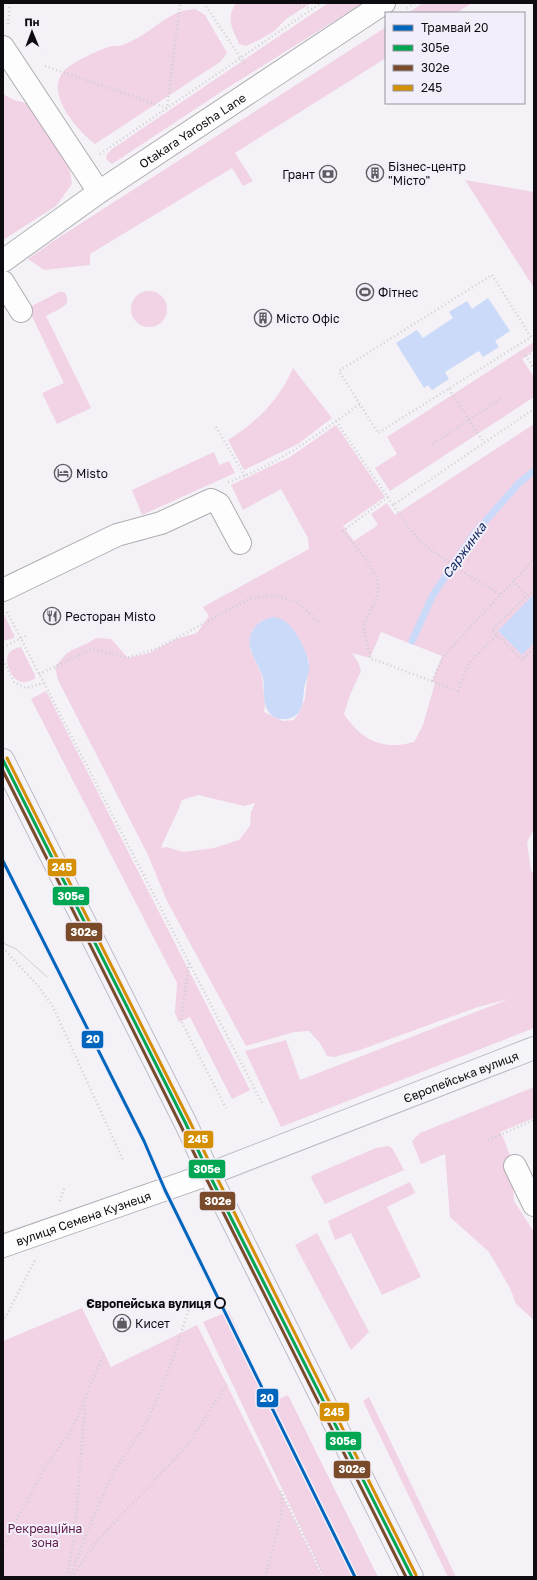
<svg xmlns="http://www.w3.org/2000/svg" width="537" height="1580" font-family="'Golos Text',sans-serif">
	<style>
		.green { fill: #f1d3e5; fill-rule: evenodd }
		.water { fill: #cbdaf8 }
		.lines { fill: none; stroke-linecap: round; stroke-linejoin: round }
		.stream { stroke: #cbdaf8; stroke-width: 7 }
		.minor-casing { stroke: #afadb1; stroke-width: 24 }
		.major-casing { stroke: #bcbcc6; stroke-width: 24 }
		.path { stroke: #cfcfd1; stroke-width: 2.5; stroke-dasharray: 1 3; stroke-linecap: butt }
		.minor { stroke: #fdfdfe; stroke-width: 22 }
		.major { stroke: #f5f5f9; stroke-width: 22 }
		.tram { stroke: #cecdcf; stroke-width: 1 }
		.bus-1-casing { stroke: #f3effa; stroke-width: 6 }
		.bus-2-casing { stroke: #f3effa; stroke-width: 6 }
		.bus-3-casing { stroke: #f3effa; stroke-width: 6 }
		.bus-1 { stroke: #00a651; stroke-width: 3 }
		.bus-2 { stroke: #7a4b2a; stroke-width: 3 }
		.bus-3 { stroke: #d48f02; stroke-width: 3 }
		.tram-1-casing { stroke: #f3effa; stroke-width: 6 }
		.tram-1 { stroke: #0065bd; stroke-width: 3 }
		.stop-dot { fill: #f3effa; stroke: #0e0c10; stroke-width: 2 }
		.labels { text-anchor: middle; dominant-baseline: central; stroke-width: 4; stroke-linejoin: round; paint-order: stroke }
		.street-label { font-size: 12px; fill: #0e0c10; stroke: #f3effa }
		.poi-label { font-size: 12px; fill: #0e0c10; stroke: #f3effa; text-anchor: start }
		.stop-label { font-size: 12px; font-weight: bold; fill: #0e0c10; stroke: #f3effa; text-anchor: end }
		.park-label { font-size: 12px; fill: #63214b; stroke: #f3effa }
		.water-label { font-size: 13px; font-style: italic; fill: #0d265f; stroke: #f3effa }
		.line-badge { stroke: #f3effa; stroke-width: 1.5 }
		.badge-label { font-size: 11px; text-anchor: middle; font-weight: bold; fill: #fff }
	</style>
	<rect width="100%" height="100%" fill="#f4f2f7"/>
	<g class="green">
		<path d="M236 3H311L286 19 273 32 257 41 246 46 239 44C233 30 225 18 236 3Z"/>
		<polygon points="328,3 363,3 224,90 112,164 106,159 107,154 112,149"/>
		<polygon points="423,3 472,3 456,13 408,13"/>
		<path d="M195 9 205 15 227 53 220 62 95 144C77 130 41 90 67 68 77 60 95 52 108 47 113 45 120 47 125 44 144 37 159 21 177 13 183 10 190 10 195 9Z"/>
		<polygon points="386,27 386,58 235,153 253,181 243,186 232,168 90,254 90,265 44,270 28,259 55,240"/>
		<polygon points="3,94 14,100 34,105 66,159 70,172 72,184 56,206 3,240"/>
		<polygon points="465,180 534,192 534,288"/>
		<circle cx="149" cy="309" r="18"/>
		<path d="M59 292H64C75 306 56 310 46 316L91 408 57 424 42 393 64 383 28 308Z"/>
		<polygon points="534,342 534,350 522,359 534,377 534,397 390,491 375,468 397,454 387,437"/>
		<path d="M293 368 332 418 298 444 244 470 228 440C258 421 279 400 293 368Z"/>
		<path d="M534 424V829L527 842 531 871 534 874V1028L281 1127 245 1051 286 1040 300 1080 509 999 478 1007 360 1050 334 1057 327 1056 320 1043 309 1031 294 1032 246 1046 167 901 147 853 58 680 55 667 66 654 72 650 88 643 96 638 111 639 128 658 149 653 176 639 197 633 209 616 203 607 309 549 308 538 281 489 243 510 231 485 290 457 336 425 385 497 343 526 354 541 378 525 371 514 387 503 395 515ZM275 618 285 621 300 641 309 661 305 698 300 711 294 720 283 721 264 712 265 707 262 676 250 649 252 630 261 621ZM381 632 442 656 432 681 435 683 423 725 414 742C383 751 361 740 344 714L350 695 361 671 358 662 352 653 370 658ZM198 795 244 806 255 803 251 812 250 826 239 840 214 848 183 852 167 847 161 848C167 832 176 817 182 800Z"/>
		<polygon points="214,452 219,465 229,461 235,473 142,515 132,490"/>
		<polygon points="3,612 14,635 14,638 3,641"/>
		<path d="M21 647 35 675V679C31 680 26 683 22 682 12 681 3 661 9 653 12 649 17 648 21 647Z"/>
		<polygon points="46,691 250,1090 232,1099 190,1017 179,1022 175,1013 177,983 31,699"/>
		<polygon points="534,1087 534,1118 500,1132 503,1137 511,1158 514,1201 534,1232 534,1320 516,1304 510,1288 489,1252 450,1217 445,1154 421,1164 412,1141 420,1133"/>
		<polygon points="388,1146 392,1148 404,1170 325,1204 311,1178 313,1175 376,1148"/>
		<polygon points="410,1182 415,1193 387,1207 421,1277 382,1295 351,1233 335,1240 328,1221"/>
		<polygon points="317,1233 369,1332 351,1350 295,1245"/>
		<polygon points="82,1308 111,1367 197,1325 323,1577 3,1577 3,1341"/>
		<polygon points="229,1311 270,1403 288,1395 378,1577 324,1577 203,1322"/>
		<polygon points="369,1397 456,1577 448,1577 363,1401"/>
	</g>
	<g class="water">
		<polygon points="488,298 510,331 495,341 499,347 483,357 479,351 445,372 449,379 432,390 428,385 424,388 396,343 417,330 423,338 453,318 449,312 467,301 472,309"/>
		<polygon points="534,594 534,643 522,655 498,631"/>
		<path d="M273 617C278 618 283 619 287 623 296 630 308 653 309 665 310 673 305 681 304 689 303 702 303 717 286 719 279 720 272 717 268 711 262 702 265 689 263 678 260 668 254 660 251 650 245 634 257 620 273 617Z"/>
	</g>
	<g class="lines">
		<polyline class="stream" points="412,641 433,595 473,535 519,483 534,471"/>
		<defs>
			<g id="minor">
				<polyline points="3,47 99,192"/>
				<path id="s1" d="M3 261 99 192 384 3"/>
				<polyline points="3,282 21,311"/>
				<polyline points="3,590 117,535 161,523 211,500 219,504 240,543"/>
				<polyline points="515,1166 534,1205"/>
				<path id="s2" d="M3 1246 209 1174"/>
			</g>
			<g id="major">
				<polyline points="3,760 186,1124 209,1174 412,1577"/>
				<path id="s3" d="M209 1174 534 1048"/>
			</g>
		</defs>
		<use href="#minor" class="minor-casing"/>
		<use href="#major" class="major-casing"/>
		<g class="path">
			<polyline points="204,3 246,66"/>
			<polyline points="292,3 312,9"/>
			<polyline points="407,8 415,3"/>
			<polyline points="8,24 10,3"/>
			<polyline points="45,66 167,108 180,3"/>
			<polyline points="100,154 321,3"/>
			<polygon points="492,275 531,337 378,433 339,371"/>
			<polyline points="534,352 526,356 534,369"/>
			<polyline points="449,389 484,443"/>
			<polyline points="336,421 393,505 534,409"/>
			<polyline points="216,427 245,476"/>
			<polyline points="433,444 502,398"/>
			<path d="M228 482C278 465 318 434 360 404"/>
			<path d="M388 497 343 531C353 543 377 570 378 584 380 602 368 610 364 624 363 631 369 650 370 658L458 691 469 663 497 635"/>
			<polyline points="393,505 420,542 463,572 501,595"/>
			<polyline points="513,581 527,595"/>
			<polyline points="534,589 492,630 522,660 534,648"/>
			<polyline points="7,612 262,1103"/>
			<polyline points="3,647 28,635"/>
			<polyline points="3,660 14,682 25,688 44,683"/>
			<polyline points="39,674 93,649 127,658 158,648 249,599 275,595 298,603 319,622"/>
			<polyline points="432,681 444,656 534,559"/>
			<polyline points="3,948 39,987 53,1007 124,1162"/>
			<polyline points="189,963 181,1021 226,1108"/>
			<polyline points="488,1140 534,1120"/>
			<polyline points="60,1201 65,1186"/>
			<polyline points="3,1322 35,1260"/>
			<polyline points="281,1491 324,1577"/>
			<polyline points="3,1549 18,1517 46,1466 72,1429 104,1353"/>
			<polyline points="67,1577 75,1532 85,1403"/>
			<path d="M70 1577C84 1541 97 1505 115 1471 123 1456 133 1444 142 1430 163 1392 176 1349 189 1308"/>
			<polyline points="72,1577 97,1541 186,1447 227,1384"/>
			<polyline points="265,1577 282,1512 281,1494"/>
		</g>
		<use href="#minor" class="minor"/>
		<use href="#major" class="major"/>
		<polyline class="tram" points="3,943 16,949 47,977"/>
		<defs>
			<polyline id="bus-1" points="3,760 186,1124 209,1174 412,1577"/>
			<polyline id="bus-2" points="3,771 181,1126 205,1176 406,1577"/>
			<polyline id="bus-3" points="7,758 190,1122 214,1172 416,1575"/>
		</defs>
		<use href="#bus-1" class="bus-1-casing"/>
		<use href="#bus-2" class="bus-2-casing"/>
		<use href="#bus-3" class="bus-3-casing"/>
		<use href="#bus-1" class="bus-1"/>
		<use href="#bus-2" class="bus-2"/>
		<use href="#bus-3" class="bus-3"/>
		<defs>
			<polyline id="tram-1" points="3,861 144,1141 165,1190 355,1577"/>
		</defs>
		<use href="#tram-1" class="tram-1-casing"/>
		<use href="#tram-1" class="tram-1"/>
	</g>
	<defs>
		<symbol id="building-ring" viewBox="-11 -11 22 22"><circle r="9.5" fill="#f3effa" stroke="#5e5c61" stroke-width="1.5"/><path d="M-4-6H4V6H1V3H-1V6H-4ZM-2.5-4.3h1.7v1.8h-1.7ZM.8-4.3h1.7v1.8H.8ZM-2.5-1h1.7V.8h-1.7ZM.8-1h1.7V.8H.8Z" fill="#5e5c61"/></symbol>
		<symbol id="bank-ring" viewBox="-11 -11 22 22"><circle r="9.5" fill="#f3effa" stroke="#5e5c61" stroke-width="1.5"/><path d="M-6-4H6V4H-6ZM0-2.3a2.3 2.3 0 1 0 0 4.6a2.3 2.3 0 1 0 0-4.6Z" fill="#5e5c61"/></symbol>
		<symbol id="stadium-ring" viewBox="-11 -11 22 22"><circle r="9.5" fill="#f3effa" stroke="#5e5c61" stroke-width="1.5"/><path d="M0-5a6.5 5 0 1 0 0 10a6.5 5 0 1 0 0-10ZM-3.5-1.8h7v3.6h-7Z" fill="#5e5c61"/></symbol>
		<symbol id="hotel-ring" viewBox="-11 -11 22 22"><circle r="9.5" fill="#f3effa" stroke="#5e5c61" stroke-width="1.5"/><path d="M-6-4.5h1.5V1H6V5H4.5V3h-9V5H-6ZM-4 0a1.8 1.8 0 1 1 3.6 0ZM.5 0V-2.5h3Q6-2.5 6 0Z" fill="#5e5c61"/></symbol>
		<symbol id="restaurant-ring" viewBox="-11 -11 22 22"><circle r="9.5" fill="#f3effa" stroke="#5e5c61" stroke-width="1.5"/><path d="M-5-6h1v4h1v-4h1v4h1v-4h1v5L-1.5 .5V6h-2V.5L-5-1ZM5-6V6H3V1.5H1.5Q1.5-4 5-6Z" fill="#5e5c61"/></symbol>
		<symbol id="shop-ring" viewBox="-11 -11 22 22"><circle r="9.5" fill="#f3effa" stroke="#5e5c61" stroke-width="1.5"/><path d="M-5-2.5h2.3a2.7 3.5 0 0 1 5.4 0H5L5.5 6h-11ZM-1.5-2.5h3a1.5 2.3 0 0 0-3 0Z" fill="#5e5c61"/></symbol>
	</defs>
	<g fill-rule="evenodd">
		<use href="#building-ring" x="365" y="163" width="20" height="20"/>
		<use href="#bank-ring" x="318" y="164" width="20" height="20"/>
		<use href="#stadium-ring" x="355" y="282" width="20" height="20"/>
		<use href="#building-ring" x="253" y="308" width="20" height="20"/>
		<use href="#hotel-ring" x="53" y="463" width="20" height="20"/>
		<use href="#restaurant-ring" x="42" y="606" width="20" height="20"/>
		<use href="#shop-ring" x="112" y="1313" width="20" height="20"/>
	</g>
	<circle class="stop-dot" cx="220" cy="1303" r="5"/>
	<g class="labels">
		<g class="street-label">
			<text stroke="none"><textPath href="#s1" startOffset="230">Otakara Yarosha Lane</textPath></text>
			<text stroke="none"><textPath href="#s3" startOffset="270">Європейська вулиця</textPath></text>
			<text stroke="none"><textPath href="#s2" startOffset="85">вулиця Семена Кузнеця</textPath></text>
		</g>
		<g class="poi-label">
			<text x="388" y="166">Бізнес-центр<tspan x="388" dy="14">"Місто"</tspan></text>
			<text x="315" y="174" text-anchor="end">Грант</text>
			<text x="378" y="292">Фітнес</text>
			<text x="276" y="318">Місто Офіс</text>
			<text x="76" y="473">Misto</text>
			<text x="65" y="616">Ресторан Misto</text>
			<text x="135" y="1323">Кисет</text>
		</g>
		<g class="stop-label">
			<text x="211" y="1303">Європейська вулиця</text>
		</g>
		<g class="park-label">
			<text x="45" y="1528">Рекреаційна<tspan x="45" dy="14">зона</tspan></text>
		</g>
		<g class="water-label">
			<text transform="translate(464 550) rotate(-54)">Саржинка</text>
		</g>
	</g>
	<g class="line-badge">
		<rect x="47" y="858" width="30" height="19" rx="4" fill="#d48f02"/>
		<rect x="52" y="886" width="38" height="20" rx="4" fill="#00a651"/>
		<rect x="65" y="922" width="38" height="20" rx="4" fill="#7a4b2a"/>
		<rect x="81" y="1030" width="23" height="19" rx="4" fill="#0065bd"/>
		<rect x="183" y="1130" width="31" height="19" rx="4" fill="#d48f02"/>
		<rect x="188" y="1159" width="38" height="20" rx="4" fill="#00a651"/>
		<rect x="199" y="1191" width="37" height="20" rx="4" fill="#7a4b2a"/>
		<rect x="256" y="1388" width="23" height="20" rx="4" fill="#0065bd"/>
		<rect x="319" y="1402" width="31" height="20" rx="4" fill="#d48f02"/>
		<rect x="325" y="1431" width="37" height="20" rx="4" fill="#00a651"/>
		<rect x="333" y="1460" width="38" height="19" rx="4" fill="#7a4b2a"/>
	</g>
	<g class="badge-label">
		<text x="62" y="871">245</text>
		<text x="71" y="900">305e</text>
		<text x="84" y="936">302е</text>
		<text x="93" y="1043">20</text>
		<text x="198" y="1143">245</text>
		<text x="207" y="1173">305e</text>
		<text x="218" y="1205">302е</text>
		<text x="267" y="1402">20</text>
		<text x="334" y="1416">245</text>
		<text x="343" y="1445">305e</text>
		<text x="352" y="1473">302е</text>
	</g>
	<rect width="537" height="1580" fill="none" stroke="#0e0c10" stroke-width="8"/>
	<rect x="385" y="12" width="140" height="92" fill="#f3effa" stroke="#97949c"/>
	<rect x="393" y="25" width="20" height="6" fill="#0065bd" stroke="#97949c"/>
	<text x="421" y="32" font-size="12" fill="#0e0c10">Трамвай 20</text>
	<rect x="393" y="45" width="20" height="6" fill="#00a651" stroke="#97949c"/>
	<text x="421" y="52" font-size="12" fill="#0e0c10">305e</text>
	<rect x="393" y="65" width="20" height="6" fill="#7a4b2a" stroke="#97949c"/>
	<text x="421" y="72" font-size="12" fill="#0e0c10">302е</text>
	<rect x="393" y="85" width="20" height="6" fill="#d48f02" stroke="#97949c"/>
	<text x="421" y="92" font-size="12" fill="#0e0c10">245</text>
	<g transform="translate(32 32) rotate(359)" stroke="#f3effa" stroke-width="3" paint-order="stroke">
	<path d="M0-3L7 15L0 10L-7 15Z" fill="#0e0c10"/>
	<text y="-6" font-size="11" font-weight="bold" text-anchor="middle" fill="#0e0c10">Пн</text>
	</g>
</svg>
